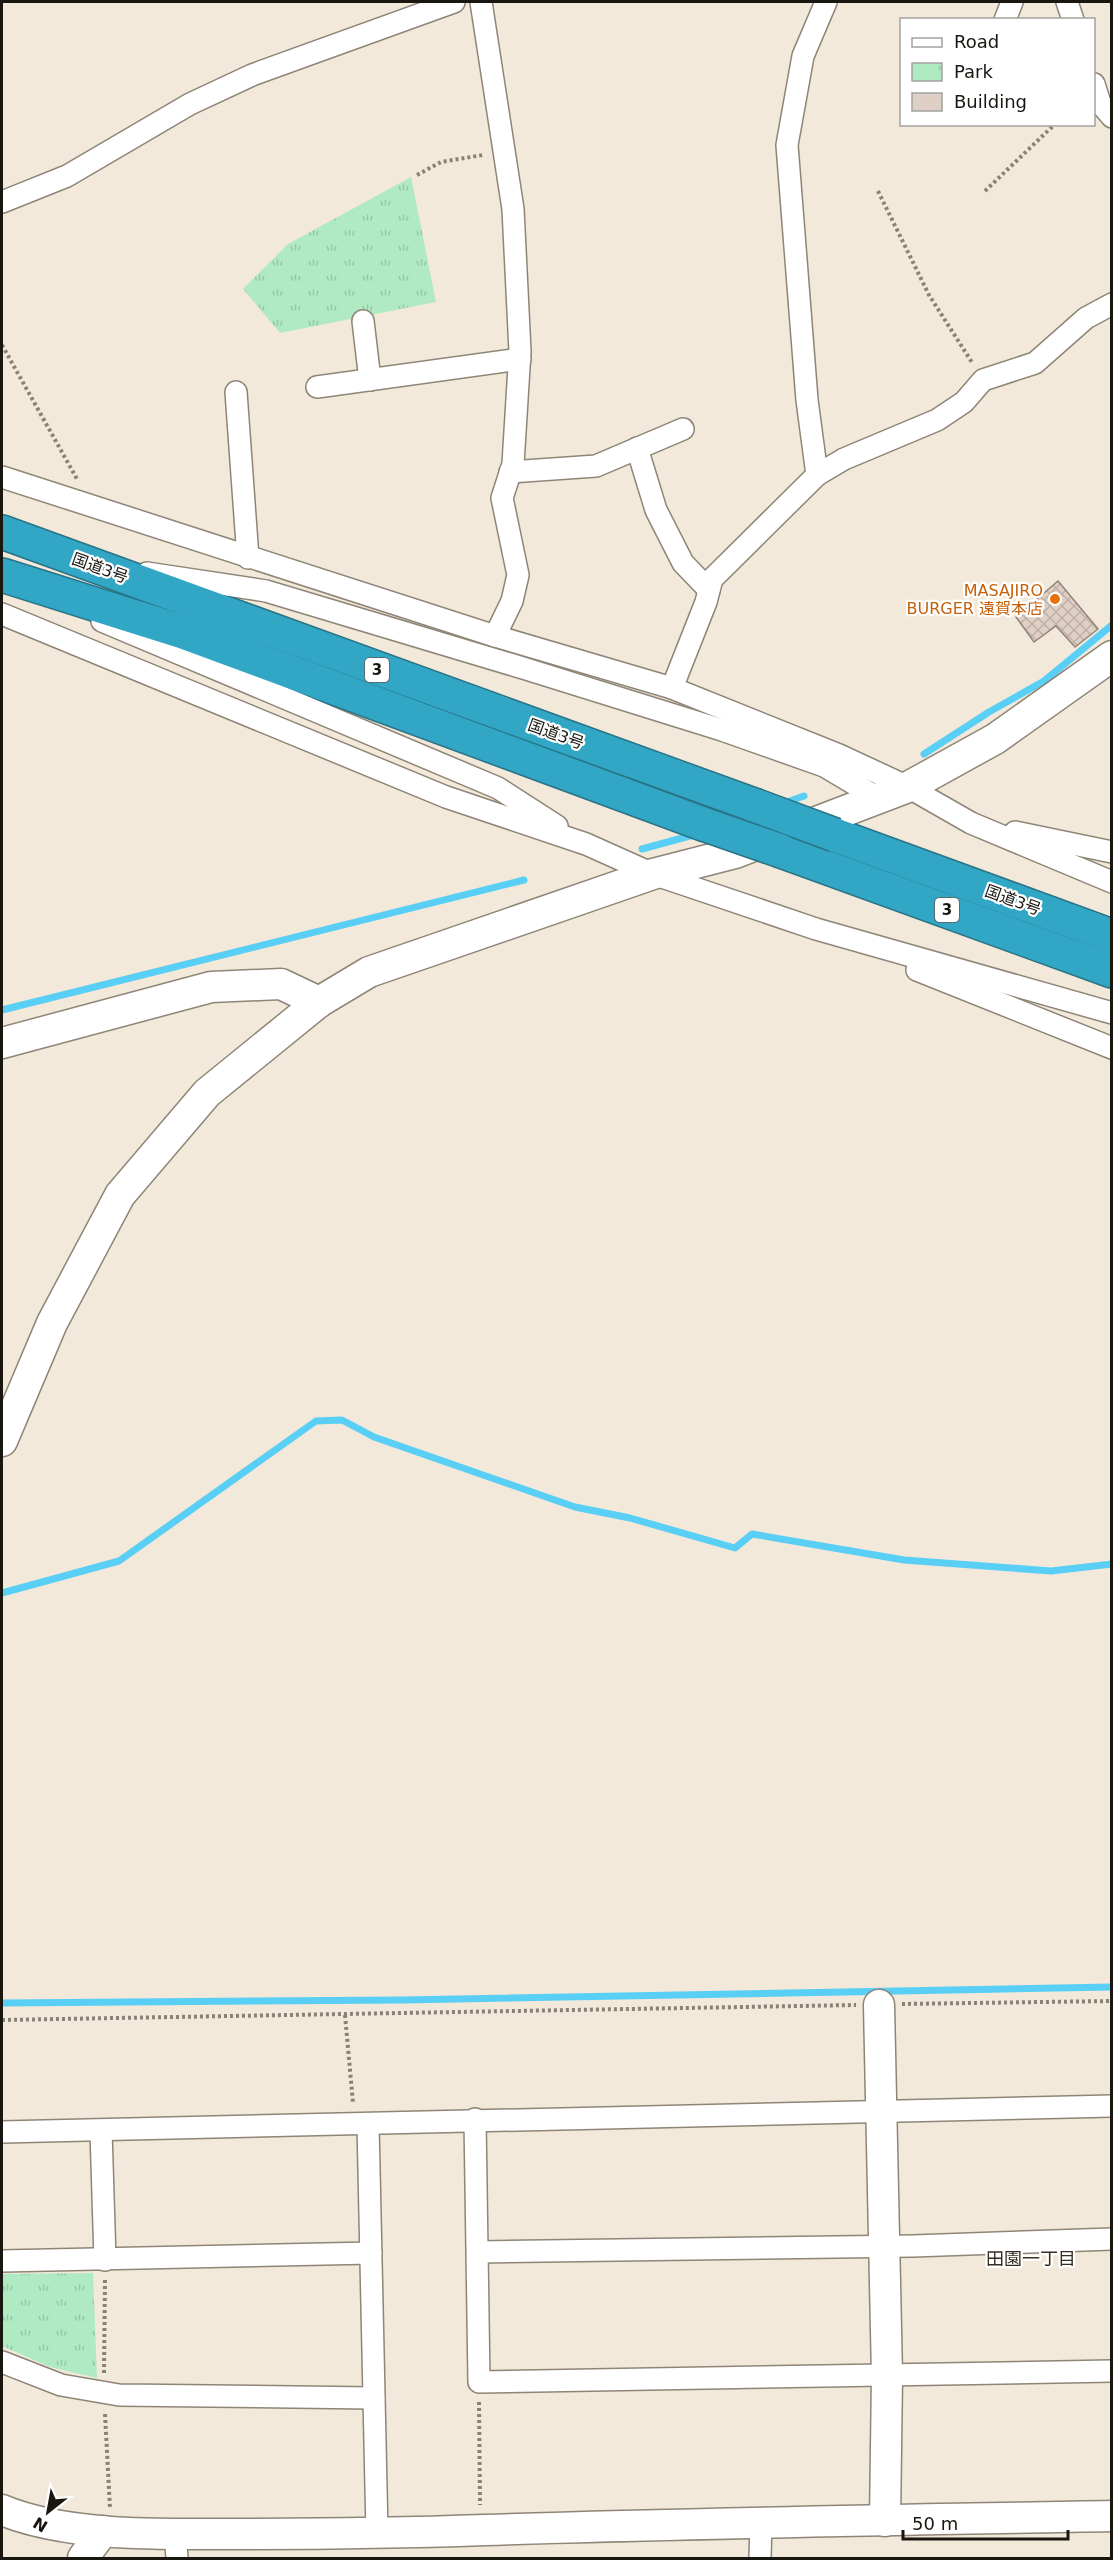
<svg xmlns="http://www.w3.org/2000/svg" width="1113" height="2560" font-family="'DejaVu Sans','Noto Sans JP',sans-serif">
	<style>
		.park { fill: url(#park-tufts) }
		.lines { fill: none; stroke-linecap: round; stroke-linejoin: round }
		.stream { stroke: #5acff6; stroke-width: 7 }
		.building { fill: url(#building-cross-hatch); stroke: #93847a; stroke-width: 1.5 }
		.street-casing { stroke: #8e8577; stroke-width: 24 }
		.secondary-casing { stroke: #8e8577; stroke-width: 33 }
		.highway-casing { stroke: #297486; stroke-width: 36 }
		.path { stroke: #888176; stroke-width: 4; stroke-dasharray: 3 3; stroke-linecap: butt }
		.street { stroke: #fff; stroke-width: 21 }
		.secondary { stroke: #fff; stroke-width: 30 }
		.highway { stroke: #32a6c5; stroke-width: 33 }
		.highway-bridge-casing { stroke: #297486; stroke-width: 36; stroke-linecap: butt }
		.highway-bridge { stroke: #32a6c5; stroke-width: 33 }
		.food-dot { fill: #e8710a; stroke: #fff; stroke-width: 2 }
		.labels { text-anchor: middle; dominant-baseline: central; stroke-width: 4.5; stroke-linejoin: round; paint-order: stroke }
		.shield { fill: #fff; stroke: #5e5c58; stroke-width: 1.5 }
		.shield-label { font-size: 15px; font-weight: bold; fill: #191610 }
		.street-label { font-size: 16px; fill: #191610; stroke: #fff }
		.food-label { font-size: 16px; fill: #c56008; stroke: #fff; text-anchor: end }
		.neighbourhood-label { font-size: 18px; fill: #342d21; stroke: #fff }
	</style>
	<defs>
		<pattern id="park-tufts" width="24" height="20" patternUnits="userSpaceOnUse" patternTransform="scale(1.5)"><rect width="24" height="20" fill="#afeac2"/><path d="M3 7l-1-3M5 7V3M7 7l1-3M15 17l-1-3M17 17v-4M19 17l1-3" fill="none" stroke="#96c8a6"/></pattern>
		<pattern id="building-cross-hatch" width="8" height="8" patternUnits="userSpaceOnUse" patternTransform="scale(1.5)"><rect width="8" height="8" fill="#dfcfc5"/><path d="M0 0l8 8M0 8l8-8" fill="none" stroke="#bfb1a8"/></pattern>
	</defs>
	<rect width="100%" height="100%" fill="#f3e9da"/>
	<g class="park">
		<polygon points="411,177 436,302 280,333 243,289 288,244"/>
		<polygon points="93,2273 97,2378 50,2367 2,2346 2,2274"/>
	</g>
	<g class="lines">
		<g class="stream">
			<polyline points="924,754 989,712 1044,681 1112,625"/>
			<polyline points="784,803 804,796"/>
			<polyline points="642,849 697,834"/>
			<polyline points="2,1010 524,880"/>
			<polyline points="2,1593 119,1561 316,1421 342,1420 374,1437 575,1507 630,1518 735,1548 752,1534 904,1560 1051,1571 1112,1564"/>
			<polyline points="2,2003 403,2000 1112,1987"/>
		</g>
	</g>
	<polygon class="building" points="1058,581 1098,629 1075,647 1056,626 1034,642 1016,617"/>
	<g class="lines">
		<defs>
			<g id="street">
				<polyline points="481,2 513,209 520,351 513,464 502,498 518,575 512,601 495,636"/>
				<polyline points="1067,2 1073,20"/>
				<polyline points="1005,20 1012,2"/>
				<polyline points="1094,84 1100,103 1112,117"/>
				<polyline points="2,202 67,176 190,104 252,75 454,2"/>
				<polyline points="363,321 370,380"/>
				<polyline points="317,387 520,359"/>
				<polyline points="236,392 248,558"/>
				<polyline points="637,448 656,510 683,563 709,590"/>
				<polyline points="510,472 596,466 683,429"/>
				<polyline points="817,475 844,459 937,420 964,402 983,380 1035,363 1086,318 1112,304"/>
				<polyline points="2,477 495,636 672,688 839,755 908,787 971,823 1112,882"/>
				<polyline points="147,573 266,591 523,668 722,730 824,766 878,798"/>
				<polyline points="2,614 446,797 586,844 653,874 816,929 1112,1013"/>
				<polyline points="102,621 498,788 557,826"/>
				<polyline points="672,688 706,602 712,579 817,475 807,400 787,145 803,56 826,2"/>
				<polyline points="1015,832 1112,852"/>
				<polyline points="917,970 1112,1048"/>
				<polyline points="475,2119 479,2382 1112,2371"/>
				<polyline points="368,2124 377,2533"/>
				<polyline points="101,2131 105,2260"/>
				<polyline points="2,2132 1112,2106"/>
				<polyline points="478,2252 913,2246 1112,2239"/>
				<polyline points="2,2261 371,2253"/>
				<polyline points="2,2362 61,2385 119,2395 374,2398"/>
				<polyline points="175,2534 177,2558"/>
				<polyline points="760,2558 761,2521"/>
			</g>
			<g id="secondary">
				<polyline points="2,1043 211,987 281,984 319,1002"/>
				<polyline points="2,1441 52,1323 120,1195 207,1093 319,1002 369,972 653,874 735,853 908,787 995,739 1112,656"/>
				<polyline points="879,2005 887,2376 885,2521"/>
				<path d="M2 2510C67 2537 163 2534 234 2534 318 2534 401 2533 485 2530 694 2523 903 2520 1112 2516"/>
				<polyline points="83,2558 103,2531"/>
			</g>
			<g id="highway">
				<polyline points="2,532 754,805"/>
				<polyline points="2,575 183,632 703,824"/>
				<polyline points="835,835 1112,936"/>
				<polyline points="781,851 1112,971"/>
			</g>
		</defs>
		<use href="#street" class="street-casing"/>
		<use href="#secondary" class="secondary-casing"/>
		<use href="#highway" class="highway-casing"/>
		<g class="path">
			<polyline points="417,175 441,162 483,155"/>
			<polyline points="878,191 929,295 973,364"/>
			<polyline points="985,191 1055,124"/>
			<polyline points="2,345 77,479"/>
			<polyline points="902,2004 1112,2001"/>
			<polyline points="345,2015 353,2103"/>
			<polyline points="2,2020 856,2005"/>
			<polyline points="104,2373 105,2279"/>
			<polyline points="479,2402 480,2505"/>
			<polyline points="105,2414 110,2508"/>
		</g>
		<use href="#street" class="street"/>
		<use href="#secondary" class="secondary"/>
		<use href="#highway" class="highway"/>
		<defs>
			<g id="highway-bridge">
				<polyline points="754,805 835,835"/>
				<polyline points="703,824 781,851"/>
			</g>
		</defs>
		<use href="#highway-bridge" class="highway-bridge-casing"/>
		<use href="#highway-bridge" class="highway-bridge"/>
	</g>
	<circle class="food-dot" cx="1055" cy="599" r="6"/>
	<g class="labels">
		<g class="shield">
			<rect x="365" y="658" width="24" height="24" rx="4.5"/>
			<rect x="935" y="898" width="24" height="24" rx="4.5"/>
		</g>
		<g class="shield-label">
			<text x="377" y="670">3</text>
			<text x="947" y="910">3</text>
		</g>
		<g class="street-label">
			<text transform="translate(100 568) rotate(20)">国道3号</text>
			<text transform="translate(556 734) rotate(20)">国道3号</text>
			<text transform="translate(1013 900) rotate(20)">国道3号</text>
		</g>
		<g class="food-label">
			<text x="1043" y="590">MASAJIRO<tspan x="1043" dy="18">BURGER 遠賀本店</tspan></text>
		</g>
		<g class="neighbourhood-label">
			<text x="1031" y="2258">田園一丁目</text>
		</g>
	</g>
	<rect width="1113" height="2560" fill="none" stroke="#191610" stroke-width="6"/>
	<rect x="900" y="18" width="195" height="108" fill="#ffffff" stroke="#a3a29f" stroke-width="1.5"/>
	<rect x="912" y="38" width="30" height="9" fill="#ffffff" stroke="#a3a29f" stroke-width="1.5"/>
	<text x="954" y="48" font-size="18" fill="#191610">Road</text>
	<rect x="912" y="63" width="30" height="18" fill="url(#park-tufts)" stroke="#a3a29f" stroke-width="1.5"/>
	<text x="954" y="78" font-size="18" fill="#191610">Park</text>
	<rect x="912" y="93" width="30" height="18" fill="#dfcfc5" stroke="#a3a29f" stroke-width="1.5"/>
	<text x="954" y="108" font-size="18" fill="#191610">Building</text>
	<g transform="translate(48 2512) rotate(211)" stroke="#ffffff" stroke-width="4.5" paint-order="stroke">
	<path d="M0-4.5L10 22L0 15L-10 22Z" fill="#191610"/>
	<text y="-9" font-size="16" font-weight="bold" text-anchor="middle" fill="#191610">N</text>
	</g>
	<path d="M903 2530v9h165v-9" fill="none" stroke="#191610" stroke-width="3"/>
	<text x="912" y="2530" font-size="18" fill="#191610" stroke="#ffffff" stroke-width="4.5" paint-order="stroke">50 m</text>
</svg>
